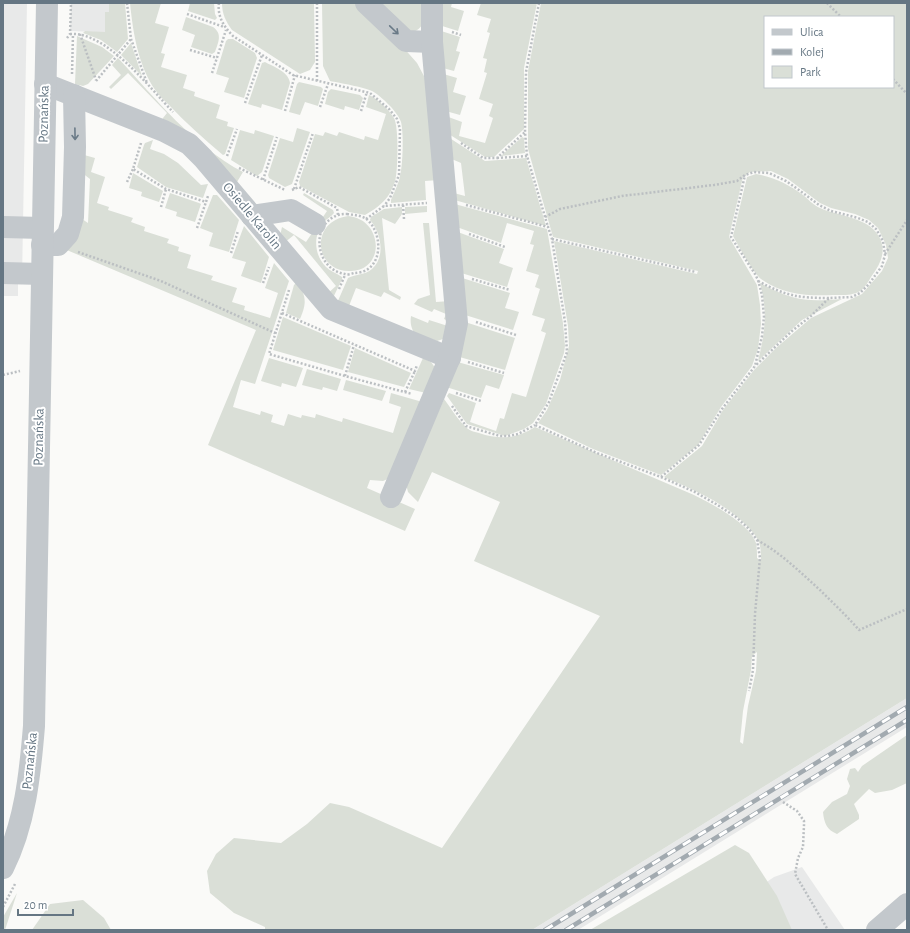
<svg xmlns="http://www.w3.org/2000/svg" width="910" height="933" font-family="'Alegreya Sans',sans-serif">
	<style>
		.built { fill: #e8e9e9 }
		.green { fill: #dadfd7; fill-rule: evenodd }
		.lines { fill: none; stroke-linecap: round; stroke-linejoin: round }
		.path { stroke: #bbbfc2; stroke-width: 2.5; stroke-dasharray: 2 2; stroke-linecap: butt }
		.minor { stroke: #c3c8cc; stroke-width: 22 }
		.rail-casing { stroke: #a2aab0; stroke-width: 4.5 }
		.rail { stroke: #fff; stroke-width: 3; stroke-dasharray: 9; stroke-linecap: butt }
		.oneway { stroke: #6a7a87 }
		.labels { text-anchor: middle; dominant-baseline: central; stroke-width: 4; stroke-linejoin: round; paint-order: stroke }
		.street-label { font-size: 14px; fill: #657683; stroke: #fff }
	</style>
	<rect width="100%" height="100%" fill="#fafaf8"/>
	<g class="built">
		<polygon points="3,3 27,3 22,280 18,280 18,296 3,296"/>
		<polygon points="71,3 124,3 125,33 70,31"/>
		<polygon points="907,698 907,727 578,930 532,930"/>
		<polygon points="802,867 845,930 696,930 774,877"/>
	</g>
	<g class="green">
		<polygon points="109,3 125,3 128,39 117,52 101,40 83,33 85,31 105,32 105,12 109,12"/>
		<path d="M130 3H161L155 23 169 27 161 53 165 54 161 67 187 75 183 88 195 92 194 96 220 105 216 118 228 122 227 126 234 128 225 154 223 155C204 139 186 123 169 105 164 100 159 96 156 91 138 66 133 32 130 3Z"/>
		<polygon points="190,3 214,3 215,14 217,18 215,20 188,11"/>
		<path d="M222 3H314L315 62 310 70 300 74 232 30C226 22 222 14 222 3Z"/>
		<path d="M322 3H358L402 46 417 63 425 78 439 180 425 181 426 200 391 203V200C393 195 396 189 398 183 403 172 404 134 401 122 398 112 381 96 372 91 363 87 340 83 330 81L323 66Z"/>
		<path d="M372 3H426C424 17 426 30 409 33Z"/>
		<polygon points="437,3 452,3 451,7 464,11 458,31 439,25"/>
		<polygon points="481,3 537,3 524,68 524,129 494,157 485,157 444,131 443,115 462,122 459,136 485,143 493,118 489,116 493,104 479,99 487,73 484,72 487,59 483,58 490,33 487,32 491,19 477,15"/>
		<path d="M541 3H907V698L532 930H265V927L234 913 210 893 207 871 216 854 234 838 281 843 307 824 330 803 349 807 442 848 600 616 474 561 500 502 432 472 418 502 408 492 406 484 444 399C451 408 457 419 465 426 468 430 474 432 479 433 500 440 516 439 535 427L694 495C712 504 749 523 756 543 757 547 757 554 757 558L761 561C761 554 761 546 758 540 755 534 751 530 746 525 723 502 694 490 664 477L702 446 723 410 754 370 776 348 811 318 862 294 882 271 888 258 886 245 878 228 869 220 855 214 831 208 820 203 788 179 771 171 750 172 743 177 729 237 757 285 760 305 761 324 758 349 752 366 721 407 698 445 661 475 593 449 538 423 547 410 560 380 569 346 568 326 554 241 697 274 698 271 553 237 528 149V71ZM765 17H893V87H765ZM757 652 756 671 748 706 743 744 740 742 743 711 751 670 752 656Z"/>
		<path d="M186 17 213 27C223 34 218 43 215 52L212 54 191 47 195 35 182 30Z"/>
		<polygon points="438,30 460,37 456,51 460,52 454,71 439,67"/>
		<polygon points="77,36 102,47 114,56 88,84 83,86 75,84"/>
		<polygon points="228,39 233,39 255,53 257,58 244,98 224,92 229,78 216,74 226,41"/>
		<polygon points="131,43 142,76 121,55"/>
		<path d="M118 58C156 99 193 146 243 172L237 182 162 120 163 118 167 113 128 73 111 89 109 87 121 75 112 65Z"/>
		<path d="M265 62C274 67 289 72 290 83L282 110 262 104 261 108 248 104 262 63Z"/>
		<polygon points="440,73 457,78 453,92 466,96 460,115 442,110"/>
		<polygon points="299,82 321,87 323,89 318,106 305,102 300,115 289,112 297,84"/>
		<polygon points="331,89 360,95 363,98 359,110 345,106 344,110 325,104 328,92"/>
		<path d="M369 95C378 99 389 110 394 118 399 127 398 171 395 182 393 186 391 192 388 196 382 204 374 210 365 215L349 212 300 186 299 182 315 134 323 136 325 132 337 136 339 132 364 140 365 136 378 140 386 114 366 107Z"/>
		<polygon points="297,128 310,132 292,184 285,187 269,178 268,175 280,138 293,142"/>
		<polygon points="240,130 254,134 255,130 274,136 262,172 257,176 231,160"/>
		<polygon points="445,135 485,161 526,158 546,226 451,199 450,192 465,196 461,163 447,157"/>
		<polygon points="522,137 524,138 525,153 501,156"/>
		<polygon points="153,140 150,149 164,154 178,163 201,185 208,184 203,198 166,187 137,167 144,145 145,143"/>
		<polygon points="77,153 95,158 91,172 105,177 97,203 109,207 108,210 133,218 131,222 145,227 144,231 169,239 167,243 179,247 178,251 191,255 187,268 213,276 211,280 237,288 232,302 245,306 244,310 270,318 278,293 265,288 274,263 289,281 255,384 241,380 233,407 260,415 261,411 273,415 271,422 284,426 288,414 301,418 302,415 315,418 316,414 342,422 343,418 393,433 401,407 389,403 391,393 419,401 423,404 390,478 383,481 370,480 367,488 415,509 405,531 208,445 256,330 62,248 76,215 88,223 90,179 77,169"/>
		<polygon points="133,173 163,191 159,202 141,196 142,192 129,188"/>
		<path d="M756 174C774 177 788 184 803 195 808 199 813 205 820 208 835 215 861 217 873 229 889 245 883 261 871 277 868 282 865 288 860 291 852 296 842 295 833 295 808 296 783 295 761 279 754 274 738 245 733 236L747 177Z"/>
		<polygon points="170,193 199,203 201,204 195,222 176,216 177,212 165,208"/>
		<path d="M304 193 333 210 334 213C331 217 326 219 323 223 313 236 314 255 326 267 330 271 336 273 342 277V279L332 300 326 295 336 286 294 235 284 243 280 236 282 227 306 242 327 211 303 195Z"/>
		<polygon points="213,195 217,195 239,220 229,252 209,246 213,233 200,228"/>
		<polygon points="451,203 547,229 563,323 565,346 564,353 546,404 533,423 524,429 505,436 467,424 447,396 449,393 476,403 470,422 496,431 500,418 504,419 512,393 526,397 546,333 541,331 545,319 532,315 540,289 535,287 539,275 526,271 534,245 530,244 534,231 507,223 501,243 454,226"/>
		<polygon points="427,206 427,212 405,214 405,207"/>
		<path d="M402 207V214L395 224 382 218 389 290 401 297 400 300 384 292 381 297 356 288 349 306 337 303 348 278C356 274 365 275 372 269 386 257 381 232 370 220L371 217 384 209Z"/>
		<path d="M348 216C383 219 386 270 351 271 315 273 308 222 348 216Z"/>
		<polygon points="423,223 429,223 436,302 450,301 451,322 444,319 446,314 434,309 432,312 414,304 418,299 430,295"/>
		<polygon points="244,226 269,257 261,283 241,276 246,262 232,258"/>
		<polygon points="455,231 504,249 499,263 513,268 507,287 458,272"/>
		<polygon points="459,277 510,293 505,308 519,312 513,330 462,314"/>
		<path d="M298 281C306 298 307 302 300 319L286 313 294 285Z"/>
		<path d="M760 283C771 289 781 294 792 297 808 302 826 300 842 299L802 320 758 361C765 334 768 311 760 283Z"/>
		<path d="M411 316 428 323 429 320 451 327 443 339 437 341 414 333C411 327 410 323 411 316Z"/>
		<polygon points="283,317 351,346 343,370 273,350"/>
		<polygon points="462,321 515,338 505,370 456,356"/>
		<polygon points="355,348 411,373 404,387 348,372"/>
		<polygon points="269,358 303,368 296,387 282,383 281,387 261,381"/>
		<polygon points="423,358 431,362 436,369 426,393 409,389"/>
		<polygon points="454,361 504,375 499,389 486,385 481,398 443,386"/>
		<polygon points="307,369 341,379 337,391 323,387 322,390 302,385"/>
		<polygon points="346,380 386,391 382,401 343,390"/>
		<path d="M907 735V783L892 790 875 793 869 789 854 804 859 815V819L837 834C827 830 824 823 823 812L832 802 847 794 850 786 847 779 850 769 855 768 858 772 862 766Z"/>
		<polygon points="735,845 749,853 777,896 792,930 590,930"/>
		<polygon points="17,893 5,930 3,930 3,917"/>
		<polygon points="83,900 104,918 111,930 32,930 50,904"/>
	</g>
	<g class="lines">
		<g class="path">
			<polyline points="127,3 131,39 147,83"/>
			<path d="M219 3C217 16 224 27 233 36L293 75 370 93 389 109 397 119 400 129 399 175 390 198 384 206"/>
			<polyline points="317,3 317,81"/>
			<polyline points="539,3 526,72 525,132 527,156 548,227"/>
			<polyline points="827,3 841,17"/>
			<polyline points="187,14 224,27"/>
			<polyline points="452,32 461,35"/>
			<path d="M70 34C106 31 150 88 173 112"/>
			<polyline points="80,34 96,80"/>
			<polyline points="67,38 70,34 71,3"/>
			<polyline points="190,50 217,58"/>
			<polyline points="212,73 226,30"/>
			<polyline points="72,74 73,34"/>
			<polyline points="893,79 907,94"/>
			<polyline points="96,81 131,39"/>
			<polyline points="245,103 262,55"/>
			<polyline points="320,107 328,84"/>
			<polyline points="285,111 295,75"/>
			<polyline points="361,111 367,92"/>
			<polyline points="141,143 133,169 166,189 206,202 208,196"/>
			<polyline points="461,143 483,158 497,158 525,132"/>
			<polyline points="227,156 237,129"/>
			<polyline points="497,158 527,156"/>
			<polyline points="239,168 285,190"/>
			<polyline points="263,180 277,137"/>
			<polyline points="127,182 133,169"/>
			<polyline points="294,189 313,133"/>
			<polyline points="292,190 299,187 337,208 338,215"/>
			<polyline points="403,205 404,219"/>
			<polyline points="466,205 548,227 552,239 565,322 567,352 549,402 535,425 597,453 661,477 695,492 716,504 736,517 749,529 757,540 760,558 755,614 753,670 749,691"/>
			<polyline points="161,207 166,189"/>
			<path d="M347 214C353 215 359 215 365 218 380 228 384 258 368 269 364 272 358 273 354 273 351 274 347 275 345 274 316 270 309 225 338 215 341 214 344 214 347 214Z"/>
			<polyline points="545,217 560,209 622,196 714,185 737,181 745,175 754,172 769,173 786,181 799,190 819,205 831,211 858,218 868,222 876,229 883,241 885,255 882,266 869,284 860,293 852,297 829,298 811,316 792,331 755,366"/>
			<polyline points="366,219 384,206 427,203"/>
			<polyline points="197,228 206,202"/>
			<polyline points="469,234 505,247"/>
			<polyline points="552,239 696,272"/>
			<polyline points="78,252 161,281 275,333"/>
			<polyline points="231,253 238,231"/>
			<polyline points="885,254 907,220"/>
			<polyline points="472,279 510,290"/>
			<path d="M758 281C786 296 798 298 829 298"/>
			<polyline points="263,283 269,267"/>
			<polyline points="339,289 345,275"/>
			<polyline points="289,290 269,354 345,376 412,394"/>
			<polyline points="282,313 415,371 417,365"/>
			<polyline points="476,322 516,335"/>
			<polyline points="468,362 504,373"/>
			<polyline points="3,375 20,371"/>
			<polyline points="345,376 354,345"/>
			<polyline points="405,392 415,371"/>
			<polyline points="456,393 481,401"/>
			<polyline points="452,406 466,426 500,436 508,436 518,434 535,425"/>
			<polyline points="661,477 699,445 722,409 755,366 762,336 764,317 762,295 758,280 755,274 731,237 745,175"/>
			<path d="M757 540C781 553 800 572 820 590 833 603 847 616 859 630L907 609"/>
			<polyline points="783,802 797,811 804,821 804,825 803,847 798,858 795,874 828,930"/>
			<polyline points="3,907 15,884"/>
		</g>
		<g class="minor">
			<polyline points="366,3 406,41 432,42"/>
			<polyline points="45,84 164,131 189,144 203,158 331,309 450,358"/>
			<polyline points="252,216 291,210 315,224"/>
			<polyline points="3,227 42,228"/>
			<polyline points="42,245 58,245 68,234 73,217 75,147 74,95"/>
			<polyline points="3,273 42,274"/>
			<polyline points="391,497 450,357 457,323 436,87 432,42 432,3"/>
			<path d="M3 868C25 824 30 775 34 726L47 3"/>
			<polyline points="877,930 907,904"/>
		</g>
		<defs>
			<g id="rail">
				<polyline points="545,930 907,707"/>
				<polyline points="566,930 907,720"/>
			</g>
		</defs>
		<use href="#rail" class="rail-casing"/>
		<use href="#rail" class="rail"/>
	</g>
	<defs><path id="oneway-shaft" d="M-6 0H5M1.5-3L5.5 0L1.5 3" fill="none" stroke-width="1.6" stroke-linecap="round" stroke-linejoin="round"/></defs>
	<g class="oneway">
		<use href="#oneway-shaft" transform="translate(394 30) rotate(44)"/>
		<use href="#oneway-shaft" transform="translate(75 134) rotate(89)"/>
	</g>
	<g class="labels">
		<g class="street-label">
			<text transform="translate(44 114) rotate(-89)">Poznańska</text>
			<text transform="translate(252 216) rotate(50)">Osiedle Karolin</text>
			<text transform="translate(39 437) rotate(-89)">Poznańska</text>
			<text transform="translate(30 761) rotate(-84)">Poznańska</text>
		</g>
	</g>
	<rect width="910" height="933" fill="none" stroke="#657683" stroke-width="8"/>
	<rect x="764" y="16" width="130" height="72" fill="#ffffff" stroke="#c1c8cd"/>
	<rect x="772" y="29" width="20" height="6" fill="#c3c8cc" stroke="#c1c8cd"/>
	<text x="800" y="36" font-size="12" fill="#657683">Ulica</text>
	<rect x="772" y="49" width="20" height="6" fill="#a2aab0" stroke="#c1c8cd"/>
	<text x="800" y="56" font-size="12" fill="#657683">Kolej</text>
	<rect x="772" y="66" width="20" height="12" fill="#dadfd7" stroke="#c1c8cd"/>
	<text x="800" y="76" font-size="12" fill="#657683">Park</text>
	<path d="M18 909v6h55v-6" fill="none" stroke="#657683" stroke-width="2"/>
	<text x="24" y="909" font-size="12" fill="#657683" stroke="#ffffff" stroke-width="3" paint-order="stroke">20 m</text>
</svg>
